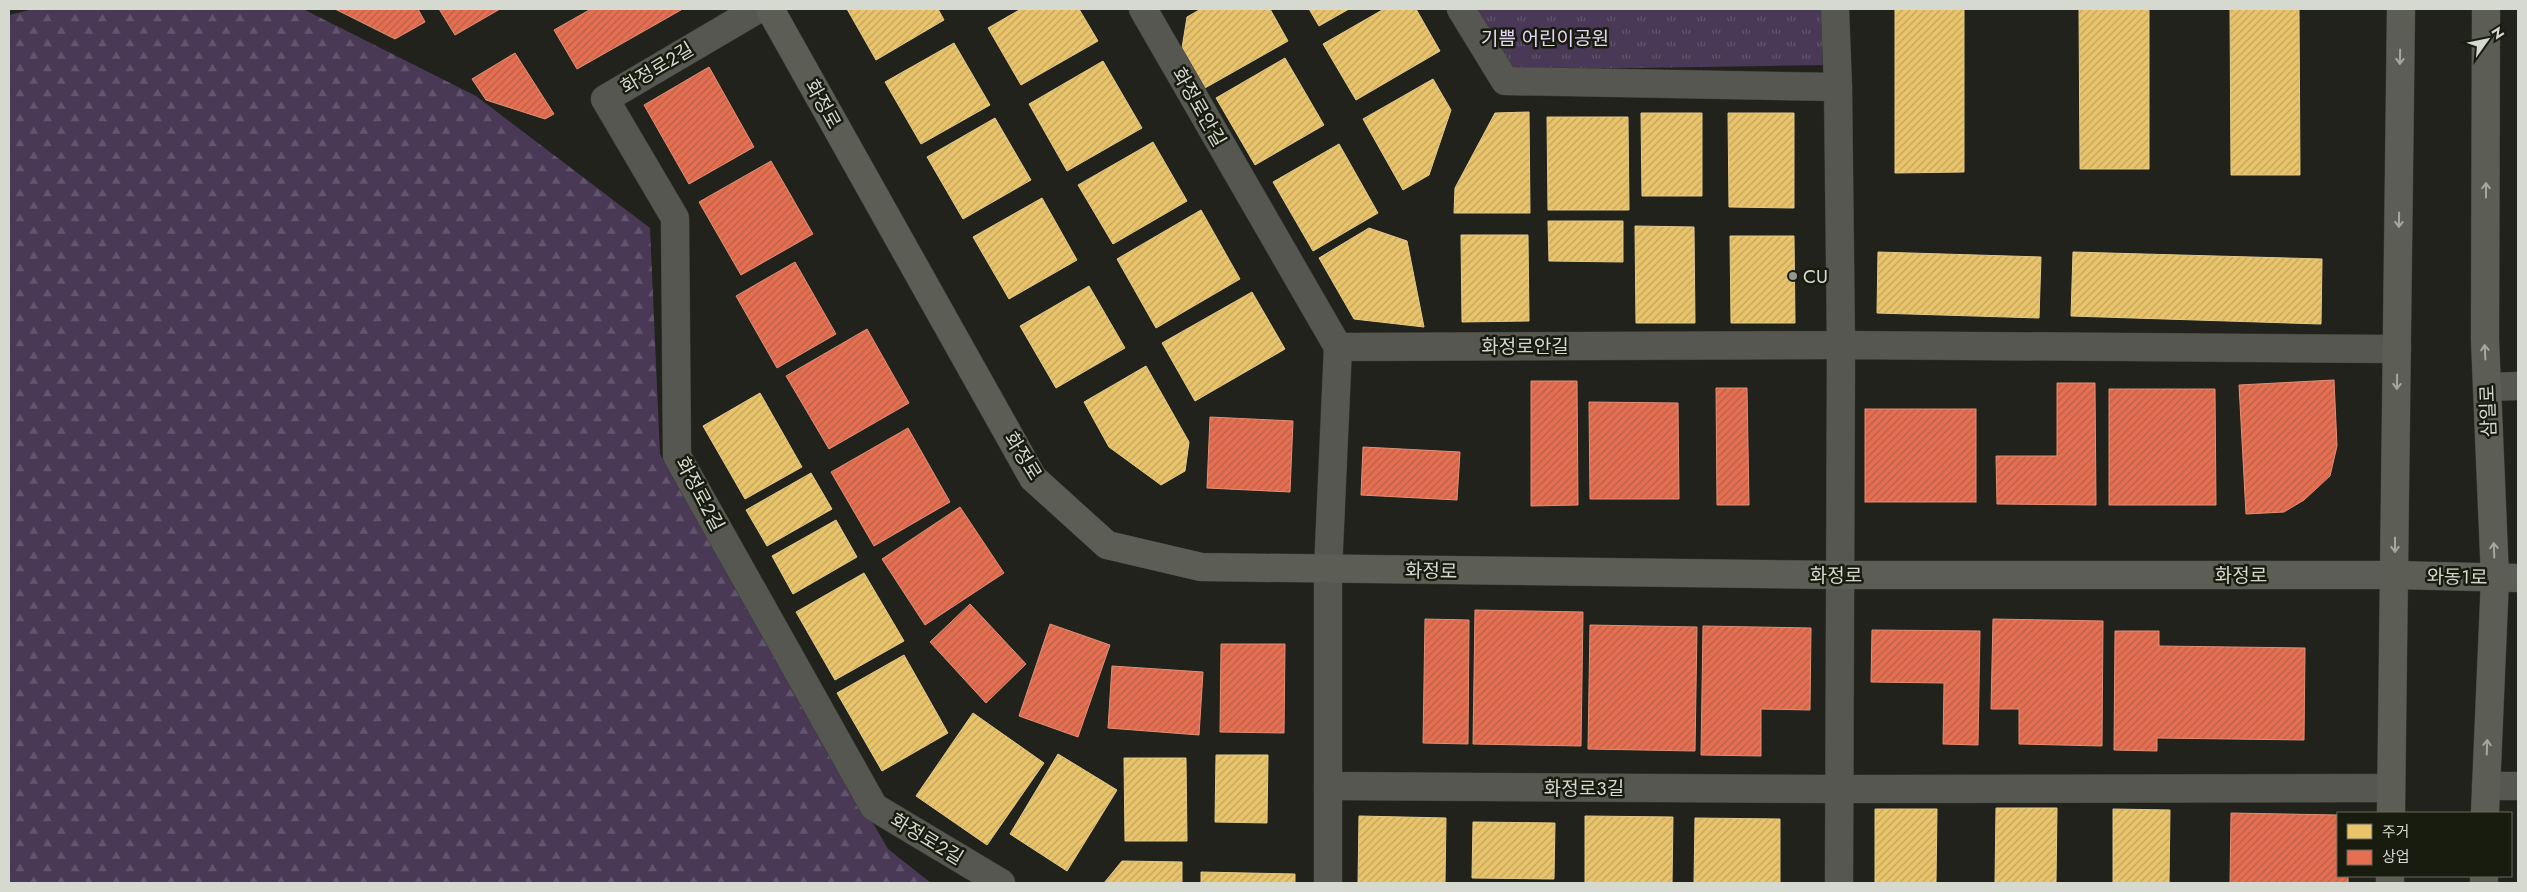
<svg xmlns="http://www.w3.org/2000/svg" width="2527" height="892" font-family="Jost,'Noto Sans KR',sans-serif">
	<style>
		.forest { fill: url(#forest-firs) }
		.park { fill: url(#park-tufts) }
		.homes { fill: url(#homes-hatch); stroke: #e3ca89 }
		.shops { fill: url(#shops-hatch); stroke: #e28f77 }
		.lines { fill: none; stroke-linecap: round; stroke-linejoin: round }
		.street-casing { stroke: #3b3c36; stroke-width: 29 }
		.secondary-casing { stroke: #3b3c36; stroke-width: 29 }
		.street { stroke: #565751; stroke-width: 28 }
		.secondary { stroke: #5c5e56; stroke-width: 28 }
		.oneway { stroke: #a5a89f }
		.poi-dot { fill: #969991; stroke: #181c0f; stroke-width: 2 }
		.labels { text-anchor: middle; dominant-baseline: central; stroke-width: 5; stroke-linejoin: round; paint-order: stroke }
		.park-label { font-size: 19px; fill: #e6d5f6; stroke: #181c0f }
		.street-label { font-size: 19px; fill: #d6d9d0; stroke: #181c0f }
		.poi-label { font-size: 19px; fill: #d6d9d0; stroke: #181c0f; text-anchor: start }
	</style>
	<defs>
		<pattern id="forest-firs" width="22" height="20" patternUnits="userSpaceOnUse" patternTransform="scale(1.25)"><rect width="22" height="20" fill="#493956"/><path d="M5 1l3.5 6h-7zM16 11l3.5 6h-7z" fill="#62556d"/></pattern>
		<pattern id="park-tufts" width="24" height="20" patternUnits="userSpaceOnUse" patternTransform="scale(1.25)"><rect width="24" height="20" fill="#493956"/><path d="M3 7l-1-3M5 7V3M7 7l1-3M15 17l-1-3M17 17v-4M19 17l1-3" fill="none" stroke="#62556d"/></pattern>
		<pattern id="homes-hatch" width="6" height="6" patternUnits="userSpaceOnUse" patternTransform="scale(1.25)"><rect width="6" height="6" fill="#e9c46a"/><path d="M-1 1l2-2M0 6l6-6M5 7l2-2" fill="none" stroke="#bfa35f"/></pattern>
		<pattern id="shops-hatch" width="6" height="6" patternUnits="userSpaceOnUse" patternTransform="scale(1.25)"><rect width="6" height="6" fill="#e76f51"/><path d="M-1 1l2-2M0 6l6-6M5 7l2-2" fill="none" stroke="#b5614b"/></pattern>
	</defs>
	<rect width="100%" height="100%" fill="#20221b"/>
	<polygon class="forest" points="33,9 303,9 476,96 650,228 660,454 888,849 931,883 9,883 9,15"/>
	<polygon class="park" points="1476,9 1825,9 1828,65 1512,70"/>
	<g class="homes">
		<polygon points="847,9 938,9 944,20 876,60"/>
		<polygon points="1021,9 1079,9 1098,41 1021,85 988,28"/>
		<polygon points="1201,9 1270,9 1288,41 1205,88 1182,48 1187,17"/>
		<polygon points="1309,9 1349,9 1319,26"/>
		<polygon points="1384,9 1416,9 1440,51 1356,100 1323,44"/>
		<polygon points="1895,9 1964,9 1964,172 1895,173"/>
		<polygon points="2079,9 2149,9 2149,169 2080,169"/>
		<polygon points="2230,9 2299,9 2300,175 2231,175"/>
		<polygon points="954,43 990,105 921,144 885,82"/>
		<polygon points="1285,58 1324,125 1255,165 1216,98"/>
		<polygon points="1103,61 1142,128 1067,171 1029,104"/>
		<polygon points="1433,79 1451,110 1429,175 1403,190 1363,119"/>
		<polygon points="1529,112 1530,213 1454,213 1455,188 1495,113"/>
		<polygon points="1641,113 1702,113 1702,196 1642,196"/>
		<polygon points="1728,113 1794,113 1794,208 1729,207"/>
		<polygon points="1547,117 1628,117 1629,210 1548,210"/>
		<polygon points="995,118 1031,180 963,219 927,157"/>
		<polygon points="1153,142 1187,201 1113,244 1078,185"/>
		<polygon points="1339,144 1378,213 1313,251 1273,182"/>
		<polygon points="1042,198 1077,260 1009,299 973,237"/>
		<polygon points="1201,210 1240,279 1156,328 1117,259"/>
		<polygon points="1548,221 1623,221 1623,262 1549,261"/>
		<polygon points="1635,226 1694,227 1695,323 1636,323"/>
		<polygon points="1369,228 1407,241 1424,327 1354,319 1319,258"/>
		<polygon points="1461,235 1528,235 1529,321 1462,322"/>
		<polygon points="1730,236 1794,236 1795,323 1731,323"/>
		<polygon points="1878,252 2041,257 2039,318 1877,313"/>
		<polygon points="2073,252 2322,259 2321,324 2071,316"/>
		<polygon points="1089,286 1125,348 1056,388 1020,326"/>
		<polygon points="1252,292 1285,349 1195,401 1162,343"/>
		<polygon points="1146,366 1189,442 1185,471 1161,485 1109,447 1084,402"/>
		<polygon points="760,393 802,467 745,499 703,426"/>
		<polygon points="811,473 832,509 767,546 746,510"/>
		<polygon points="836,520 857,557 793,594 772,556"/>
		<polygon points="864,573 904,641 835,680 796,612"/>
		<polygon points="904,655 948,733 882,771 837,693"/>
		<polygon points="973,713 1044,763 987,845 916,796"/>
		<polygon points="1058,754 1117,790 1067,871 1010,834"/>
		<polygon points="1216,755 1268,755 1267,823 1215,822"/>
		<polygon points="1124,758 1186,758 1187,841 1125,841"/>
		<polygon points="1996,808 2057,808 2056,883 1995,883"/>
		<polygon points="1875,809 1937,809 1936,883 1875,883"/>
		<polygon points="2113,809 2170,810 2169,883 2113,883"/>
		<polygon points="1359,816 1446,818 1445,883 1358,883"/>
		<polygon points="1585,816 1673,817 1672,883 1585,882"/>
		<polygon points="1695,818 1780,819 1780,883 1694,883"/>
		<polygon points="1473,822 1555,823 1554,879 1472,878"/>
		<polygon points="1122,861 1182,862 1182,883 1104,883"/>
		<polygon points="1201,872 1295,874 1295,883 1201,883"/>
	</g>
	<g class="shops">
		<polygon points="335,9 418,9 425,22 395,39"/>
		<polygon points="439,9 500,9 455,35"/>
		<polygon points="591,9 680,9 681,10 577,69 554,30"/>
		<polygon points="515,53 554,114 545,119 486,100 472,79"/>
		<polygon points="709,67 754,147 689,184 644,105"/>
		<polygon points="771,161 813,234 741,275 699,202"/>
		<polygon points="795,262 836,334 777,368 736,296"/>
		<polygon points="867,329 909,403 829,449 786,376"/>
		<polygon points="2334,380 2337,446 2330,476 2304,500 2284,512 2246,514 2239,385"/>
		<polygon points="1531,381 1577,381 1578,505 1531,506"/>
		<polygon points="2057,383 2095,383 2096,505 1997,504 1996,456 2057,456"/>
		<polygon points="1716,388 1747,388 1749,505 1717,505"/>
		<polygon points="2109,389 2215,389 2216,505 2109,505"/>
		<polygon points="1589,402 1678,403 1679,499 1590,499"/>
		<rect x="1865" y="409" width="111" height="93"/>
		<polygon points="1210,417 1293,421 1290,492 1207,488"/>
		<polygon points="908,428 950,502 874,546 831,472"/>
		<polygon points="1363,447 1460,452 1457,500 1361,495"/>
		<polygon points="960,507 1004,573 925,625 882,559"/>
		<polygon points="970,604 1026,664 986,703 930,642"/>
		<polygon points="1475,610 1583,612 1581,746 1473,744"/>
		<polygon points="1425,619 1469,620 1468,744 1423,743"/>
		<polygon points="1993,619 2103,621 2102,746 2019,744 2019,709 1991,709"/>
		<polygon points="1050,624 1110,645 1078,737 1019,716"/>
		<polygon points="1590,625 1697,627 1695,751 1588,749"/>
		<polygon points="1703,626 1811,628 1810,710 1761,709 1761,756 1701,755"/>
		<polygon points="1872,630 1980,631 1978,745 1943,744 1944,683 1871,682"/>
		<polygon points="2115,631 2159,631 2159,646 2305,648 2304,740 2157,738 2157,751 2114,750"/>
		<polygon points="1221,644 1285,644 1284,733 1220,732"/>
		<polygon points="1112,666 1203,672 1199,735 1108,728"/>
		<polygon points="2231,813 2338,815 2338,876 2348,876 2348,883 2230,883"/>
	</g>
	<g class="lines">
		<defs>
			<g id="street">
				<polyline points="758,9 605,99 675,218 677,456 874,807 1001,883"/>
				<polyline points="1143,9 1338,347 1841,345 1838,87 1835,9"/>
				<polyline points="1461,9 1505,81 1838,87"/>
				<polyline points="2487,387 2518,386"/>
				<polyline points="1328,786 1840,789 2391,788"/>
				<polyline points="2486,786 2518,786"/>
				<polyline points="1328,883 1328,570 1338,347"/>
				<polyline points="1839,883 1841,345 2397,349"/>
			</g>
			<g id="secondary">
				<polyline points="770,9 1033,478 1107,545 1201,567 1840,575 2395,575 2518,578"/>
				<polyline points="2391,813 2401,9"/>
				<polyline points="2485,813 2495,578 2485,340 2486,9"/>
				<polyline points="2390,883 2390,876"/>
				<polyline points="2484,883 2484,876"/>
			</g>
		</defs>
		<use href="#street" class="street-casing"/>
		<use href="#secondary" class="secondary-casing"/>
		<use href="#street" class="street"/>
		<use href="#secondary" class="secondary"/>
	</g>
	<defs><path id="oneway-shaft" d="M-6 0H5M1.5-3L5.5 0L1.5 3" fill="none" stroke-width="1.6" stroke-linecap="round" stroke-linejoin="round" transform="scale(1.25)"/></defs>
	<g class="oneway">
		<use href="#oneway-shaft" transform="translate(2400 57) rotate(91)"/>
		<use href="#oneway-shaft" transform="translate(2486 190) rotate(-90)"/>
		<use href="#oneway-shaft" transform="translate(2399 220) rotate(91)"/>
		<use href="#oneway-shaft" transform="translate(2485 352) rotate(-93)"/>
		<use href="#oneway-shaft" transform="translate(2397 382) rotate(91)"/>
		<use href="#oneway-shaft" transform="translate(2395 545) rotate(90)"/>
		<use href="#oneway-shaft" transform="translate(2494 550) rotate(-92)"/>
		<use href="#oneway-shaft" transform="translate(2487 747) rotate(-88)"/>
	</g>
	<circle class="poi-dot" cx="1793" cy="276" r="5"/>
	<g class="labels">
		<g class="park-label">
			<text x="1545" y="38">기쁨 어린이공원</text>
		</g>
		<g class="street-label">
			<text transform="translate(657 68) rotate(-31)">화정로2길</text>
			<text transform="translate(823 104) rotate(61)">화정로</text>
			<text transform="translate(1199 107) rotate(60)">화정로안길</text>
			<text x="1525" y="346">화정로안길</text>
			<text transform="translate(2488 411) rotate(-92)">삼일로</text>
			<text transform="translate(1023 456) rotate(58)">화정로</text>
			<text transform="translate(700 494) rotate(62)">화정로2길</text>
			<text transform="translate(1431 571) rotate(1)">화정로</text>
			<text x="1836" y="575">화정로</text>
			<text x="2241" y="575">화정로</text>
			<text transform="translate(2457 577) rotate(1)">와동1로</text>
			<text x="1584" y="788">화정로3길</text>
			<text transform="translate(927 839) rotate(31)">화정로2길</text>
		</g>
		<g class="poi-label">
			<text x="1803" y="276">CU</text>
		</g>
	</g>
	<rect width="2527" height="892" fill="none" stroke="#d6d9d0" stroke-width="20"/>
	<rect x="2337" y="812" width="175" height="65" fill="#181c0f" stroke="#64685c"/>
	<rect x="2347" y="824" width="25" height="15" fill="#e9c46a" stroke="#64685c"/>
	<text x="2382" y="837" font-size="15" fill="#d6d9d0">주거</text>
	<rect x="2347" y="850" width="25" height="15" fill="#e76f51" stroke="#64685c"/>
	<text x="2382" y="862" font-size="15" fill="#d6d9d0">상업</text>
	<g transform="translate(2487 40) rotate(57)" stroke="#181c0f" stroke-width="4" paint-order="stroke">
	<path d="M0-4L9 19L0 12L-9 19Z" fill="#d6d9d0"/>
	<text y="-8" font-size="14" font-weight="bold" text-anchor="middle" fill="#d6d9d0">N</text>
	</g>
</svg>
